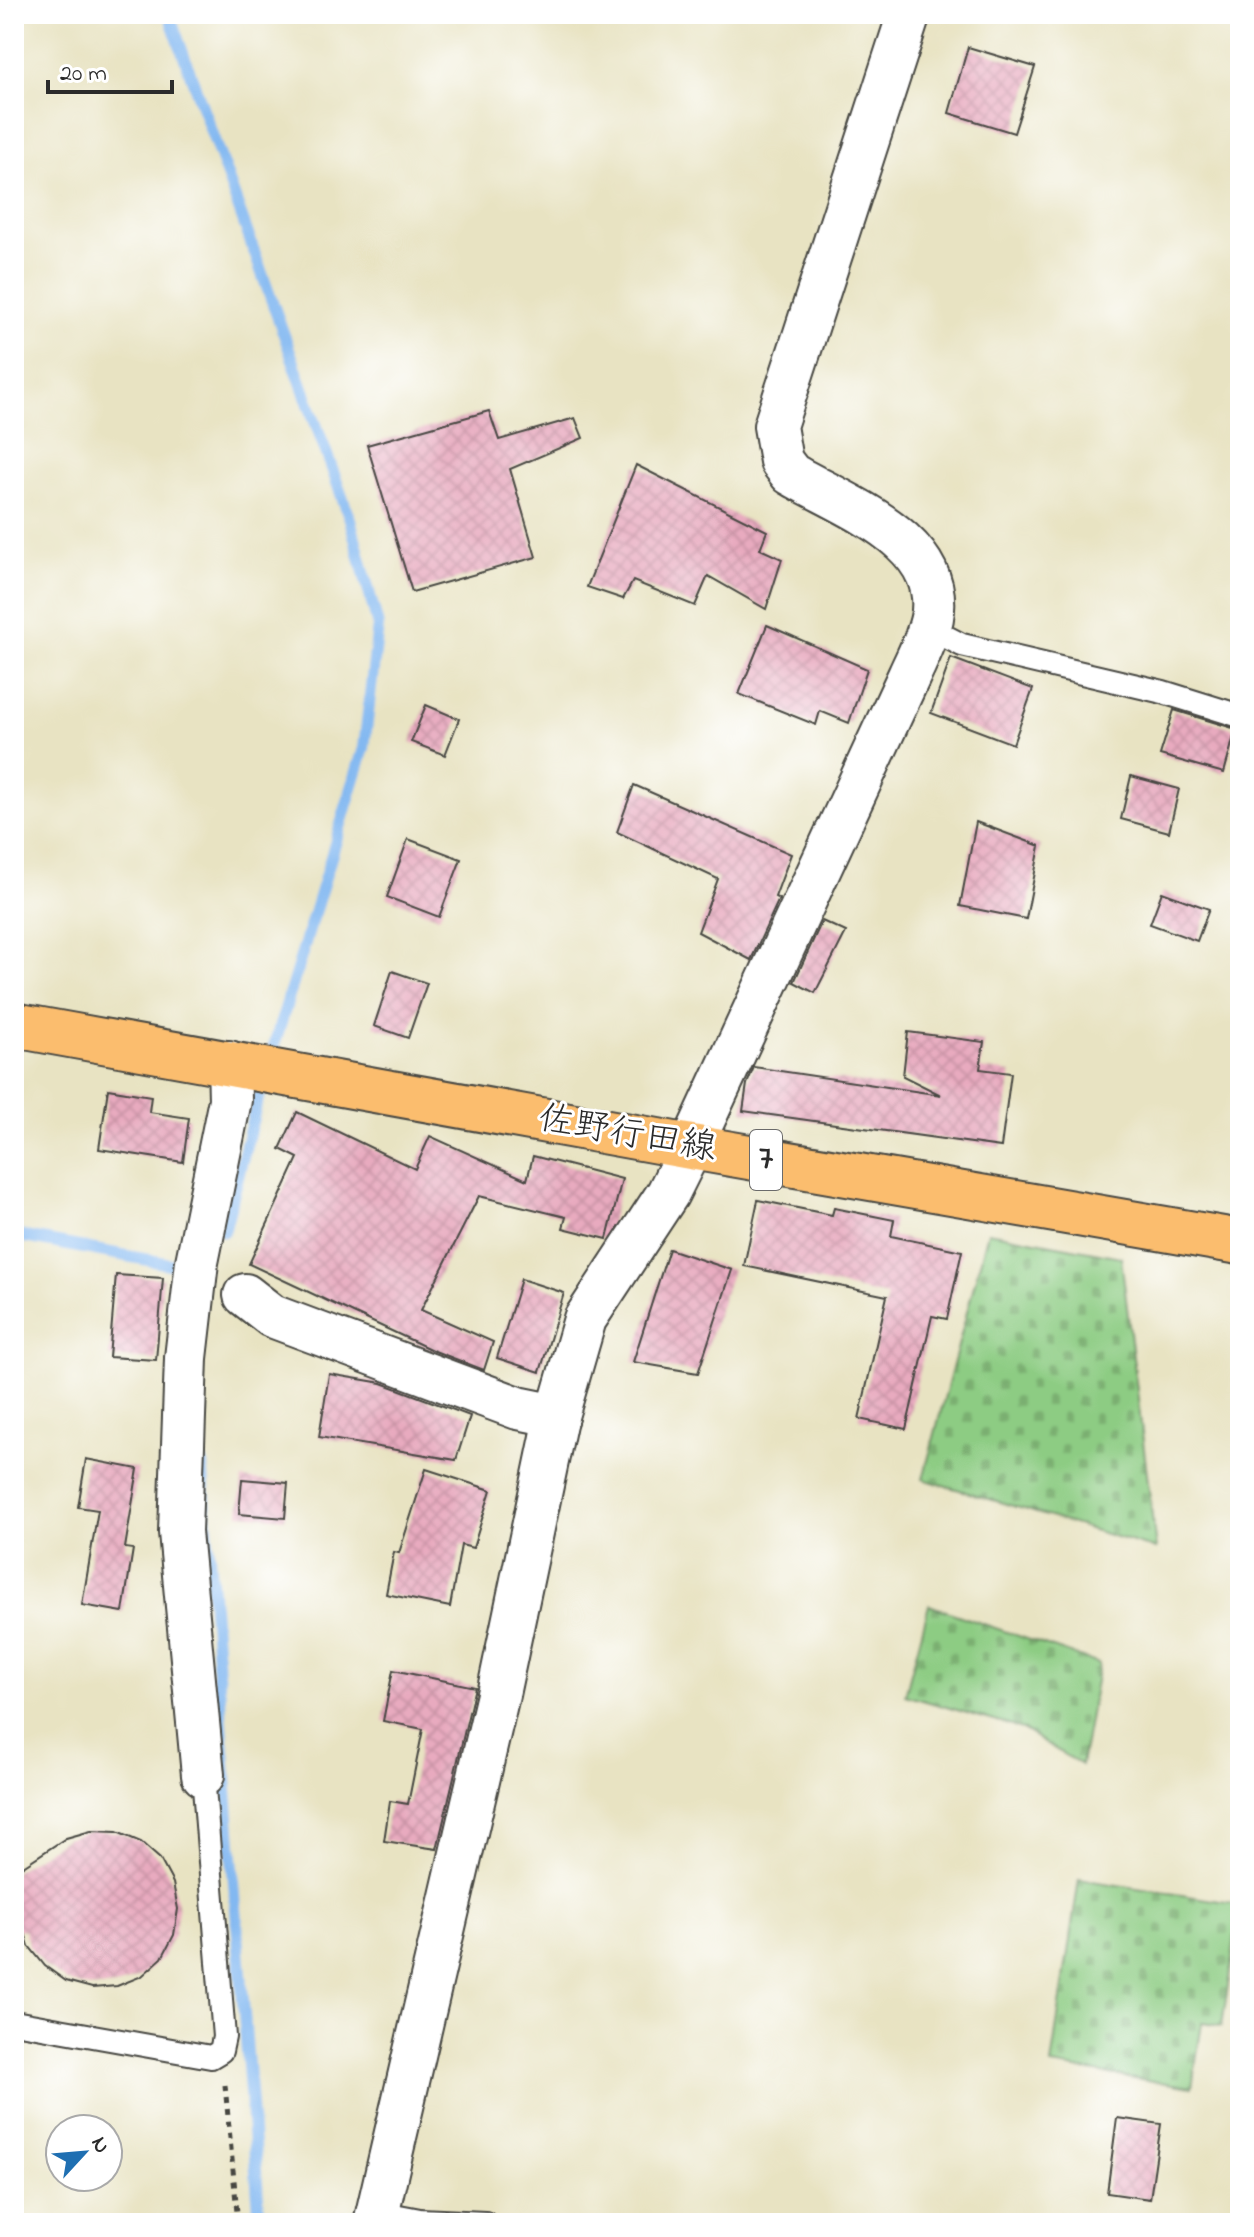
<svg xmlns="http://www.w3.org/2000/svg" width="1254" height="2237" font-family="'Indie Flower','Klee One',sans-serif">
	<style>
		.cemetery { fill: url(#cemetery-stones); stroke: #5c7c57; stroke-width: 2 }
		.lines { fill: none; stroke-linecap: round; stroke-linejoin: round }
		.stream { stroke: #82b8f1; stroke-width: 12 }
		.building { fill: url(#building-cross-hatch) }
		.service-casing { stroke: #474742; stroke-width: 26 }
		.minor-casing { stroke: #474742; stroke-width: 46 }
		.primary-casing { stroke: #474742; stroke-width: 48 }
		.path { stroke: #474742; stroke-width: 5; stroke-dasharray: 6 6; stroke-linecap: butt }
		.service { stroke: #fff; stroke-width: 22 }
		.minor { stroke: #fff; stroke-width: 42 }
		.primary { stroke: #fbbd6e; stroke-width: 44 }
		.labels { text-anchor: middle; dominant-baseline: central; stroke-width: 6; stroke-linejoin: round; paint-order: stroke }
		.shield { fill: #fff; stroke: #6b6b6b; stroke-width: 2 }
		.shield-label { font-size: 34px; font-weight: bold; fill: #2b2b2b }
		.street-label { font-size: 36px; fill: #2b2b2b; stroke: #fff }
	</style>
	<defs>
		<pattern id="cemetery-stones" width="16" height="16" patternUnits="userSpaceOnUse" patternTransform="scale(2)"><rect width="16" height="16" fill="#8dcc83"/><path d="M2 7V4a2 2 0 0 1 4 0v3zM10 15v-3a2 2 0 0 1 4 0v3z" fill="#7aaf71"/></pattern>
		<pattern id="building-cross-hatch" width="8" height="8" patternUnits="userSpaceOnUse" patternTransform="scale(2)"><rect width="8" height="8" fill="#e8aabf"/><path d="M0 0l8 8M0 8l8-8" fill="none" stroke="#c792a4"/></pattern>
	</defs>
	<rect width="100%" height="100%" fill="#fff"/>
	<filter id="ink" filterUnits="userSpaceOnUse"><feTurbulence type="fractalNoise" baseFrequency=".0125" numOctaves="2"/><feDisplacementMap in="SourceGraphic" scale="16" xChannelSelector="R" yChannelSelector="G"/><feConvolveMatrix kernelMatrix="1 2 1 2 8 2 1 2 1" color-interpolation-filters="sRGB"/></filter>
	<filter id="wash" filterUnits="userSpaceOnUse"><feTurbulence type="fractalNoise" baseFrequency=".006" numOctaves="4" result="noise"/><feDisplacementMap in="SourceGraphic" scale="32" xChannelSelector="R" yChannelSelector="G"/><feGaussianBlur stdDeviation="1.8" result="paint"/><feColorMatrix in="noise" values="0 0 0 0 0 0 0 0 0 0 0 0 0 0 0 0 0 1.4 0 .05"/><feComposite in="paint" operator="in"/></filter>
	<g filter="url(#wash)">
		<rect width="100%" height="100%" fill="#e8e3c2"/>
		<g class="cemetery">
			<polygon points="988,1232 1121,1257 1156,1549 923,1479"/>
			<polygon points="929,1605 1099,1664 1081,1765 1022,1729 905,1695"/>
			<polygon points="1079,1879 1240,1904 1222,2026 1202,2023 1192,2087 1051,2065"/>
		</g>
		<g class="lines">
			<g class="stream">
				<polyline points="169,14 350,519 378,626 364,748 257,1102 224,1231"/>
				<polyline points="14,1235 170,1264"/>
				<polyline points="202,1463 260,2223"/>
			</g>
		</g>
		<g id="blocks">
			<g class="building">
				<polygon points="968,47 1035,67 1014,133 949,113"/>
				<polygon points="489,411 499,440 575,418 583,438 510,469 536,557 412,592 367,445"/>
				<polygon points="636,465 767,531 760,549 782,559 766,609 708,576 695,606 633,581 623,599 587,587"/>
				<polygon points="767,625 867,669 849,723 820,711 816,725 739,694"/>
				<polygon points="951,658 1033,689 1013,744 931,713"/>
				<polygon points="426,705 459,719 445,755 411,742"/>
				<polygon points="1174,710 1236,729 1224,773 1160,755"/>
				<polygon points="1131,776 1179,789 1169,832 1121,819"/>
				<polygon points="634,785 791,854 775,897 779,899 751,960 698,932 718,879 617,832"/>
				<polygon points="976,822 1040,846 1026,919 960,906"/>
				<polygon points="408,839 461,859 439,917 387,897"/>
				<polygon points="1162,892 1209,909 1197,941 1150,924"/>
				<polygon points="822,921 846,932 815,993 794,982"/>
				<polygon points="392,971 427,983 408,1038 374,1026"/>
				<polygon points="908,1032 984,1042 980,1069 1011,1073 1001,1147 743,1111 747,1084 754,1067 941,1095 903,1076"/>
				<polygon points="108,1089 151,1096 149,1112 189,1118 183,1162 99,1149"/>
				<polygon points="297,1112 415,1169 430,1136 527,1180 533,1156 622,1179 607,1239 563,1228 566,1217 479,1196 421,1310 493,1342 484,1370 432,1350 249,1264 298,1158 280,1149"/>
				<polygon points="758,1200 832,1215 834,1208 894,1220 891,1236 962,1251 947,1319 932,1316 906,1429 859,1419 887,1296 744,1266"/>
				<polygon points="669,1249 732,1270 698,1373 633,1362"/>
				<polygon points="116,1275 163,1278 156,1360 109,1357"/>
				<polygon points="521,1279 564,1293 540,1372 497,1358"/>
				<polygon points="329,1374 382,1383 470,1416 456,1460 319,1437"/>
				<polygon points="86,1459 138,1469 125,1548 133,1549 123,1612 82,1605 98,1510 78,1507"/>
				<polygon points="426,1469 491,1490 473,1548 461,1545 450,1607 386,1594 394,1552 399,1553"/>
				<polygon points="242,1479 288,1483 285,1518 239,1514"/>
				<polygon points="393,1670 475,1687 437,1849 384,1841 390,1801 408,1804 423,1729 383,1721"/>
				<polygon points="91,1831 117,1832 141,1842 160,1859 173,1883 178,1909 174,1935 162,1958 142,1976 117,1986 92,1988 66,1981 45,1966 29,1946 24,1930 14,1929 14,1872 66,1838"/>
				<polygon points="1117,2118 1161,2124 1150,2199 1107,2193"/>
			</g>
		</g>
	</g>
	<g filter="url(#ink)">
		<use href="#blocks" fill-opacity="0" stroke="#474742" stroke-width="2"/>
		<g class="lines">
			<defs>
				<g id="service">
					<polyline points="929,628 962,645 1163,692 1240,716"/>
					<polyline points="14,2022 211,2057 221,2051 224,2037 203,1775"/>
					<polyline points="378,2212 420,2220 485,2223"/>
				</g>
				<g id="minor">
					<polyline points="245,1295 272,1316 518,1408 557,1416"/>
					<polyline points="203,1775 180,1532 186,1358 197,1262 230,1100 229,1062"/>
					<path d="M375 2223 497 1699 555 1423 585 1319 668 1193 691 1147 909 676C917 658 928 638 932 618 946 540 845 506 791 474L781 461 775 426 909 14"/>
				</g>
				<polyline id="primary" points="14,1025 691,1147 1240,1242"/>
			</defs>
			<use href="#service" class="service-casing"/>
			<use href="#minor" class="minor-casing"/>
			<use href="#primary" class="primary-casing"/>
			<polyline class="path" points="225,2085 238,2223"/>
			<use href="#service" class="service"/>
			<use href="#minor" class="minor"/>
			<use href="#primary" class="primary"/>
		</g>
	</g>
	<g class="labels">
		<rect class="shield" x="750" y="1130" width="32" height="60" rx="6"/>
		<g class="shield-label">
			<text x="766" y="1160">7</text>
		</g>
		<g class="street-label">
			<text transform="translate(627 1135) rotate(10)">佐野行田線</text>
		</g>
	</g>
	<rect width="1254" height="2237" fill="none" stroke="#fff" stroke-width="48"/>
	<g transform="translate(84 2153) rotate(64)"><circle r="38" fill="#ffffff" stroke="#aaaaaa" stroke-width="2"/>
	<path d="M0-6L14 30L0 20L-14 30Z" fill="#1f6fb2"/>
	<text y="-12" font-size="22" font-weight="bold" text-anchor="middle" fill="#2b2b2b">N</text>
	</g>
	<path d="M48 80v12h124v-12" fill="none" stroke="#2b2b2b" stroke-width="4"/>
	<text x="60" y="80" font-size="24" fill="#2b2b2b" stroke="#ffffff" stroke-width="6" paint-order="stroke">20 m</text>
</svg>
